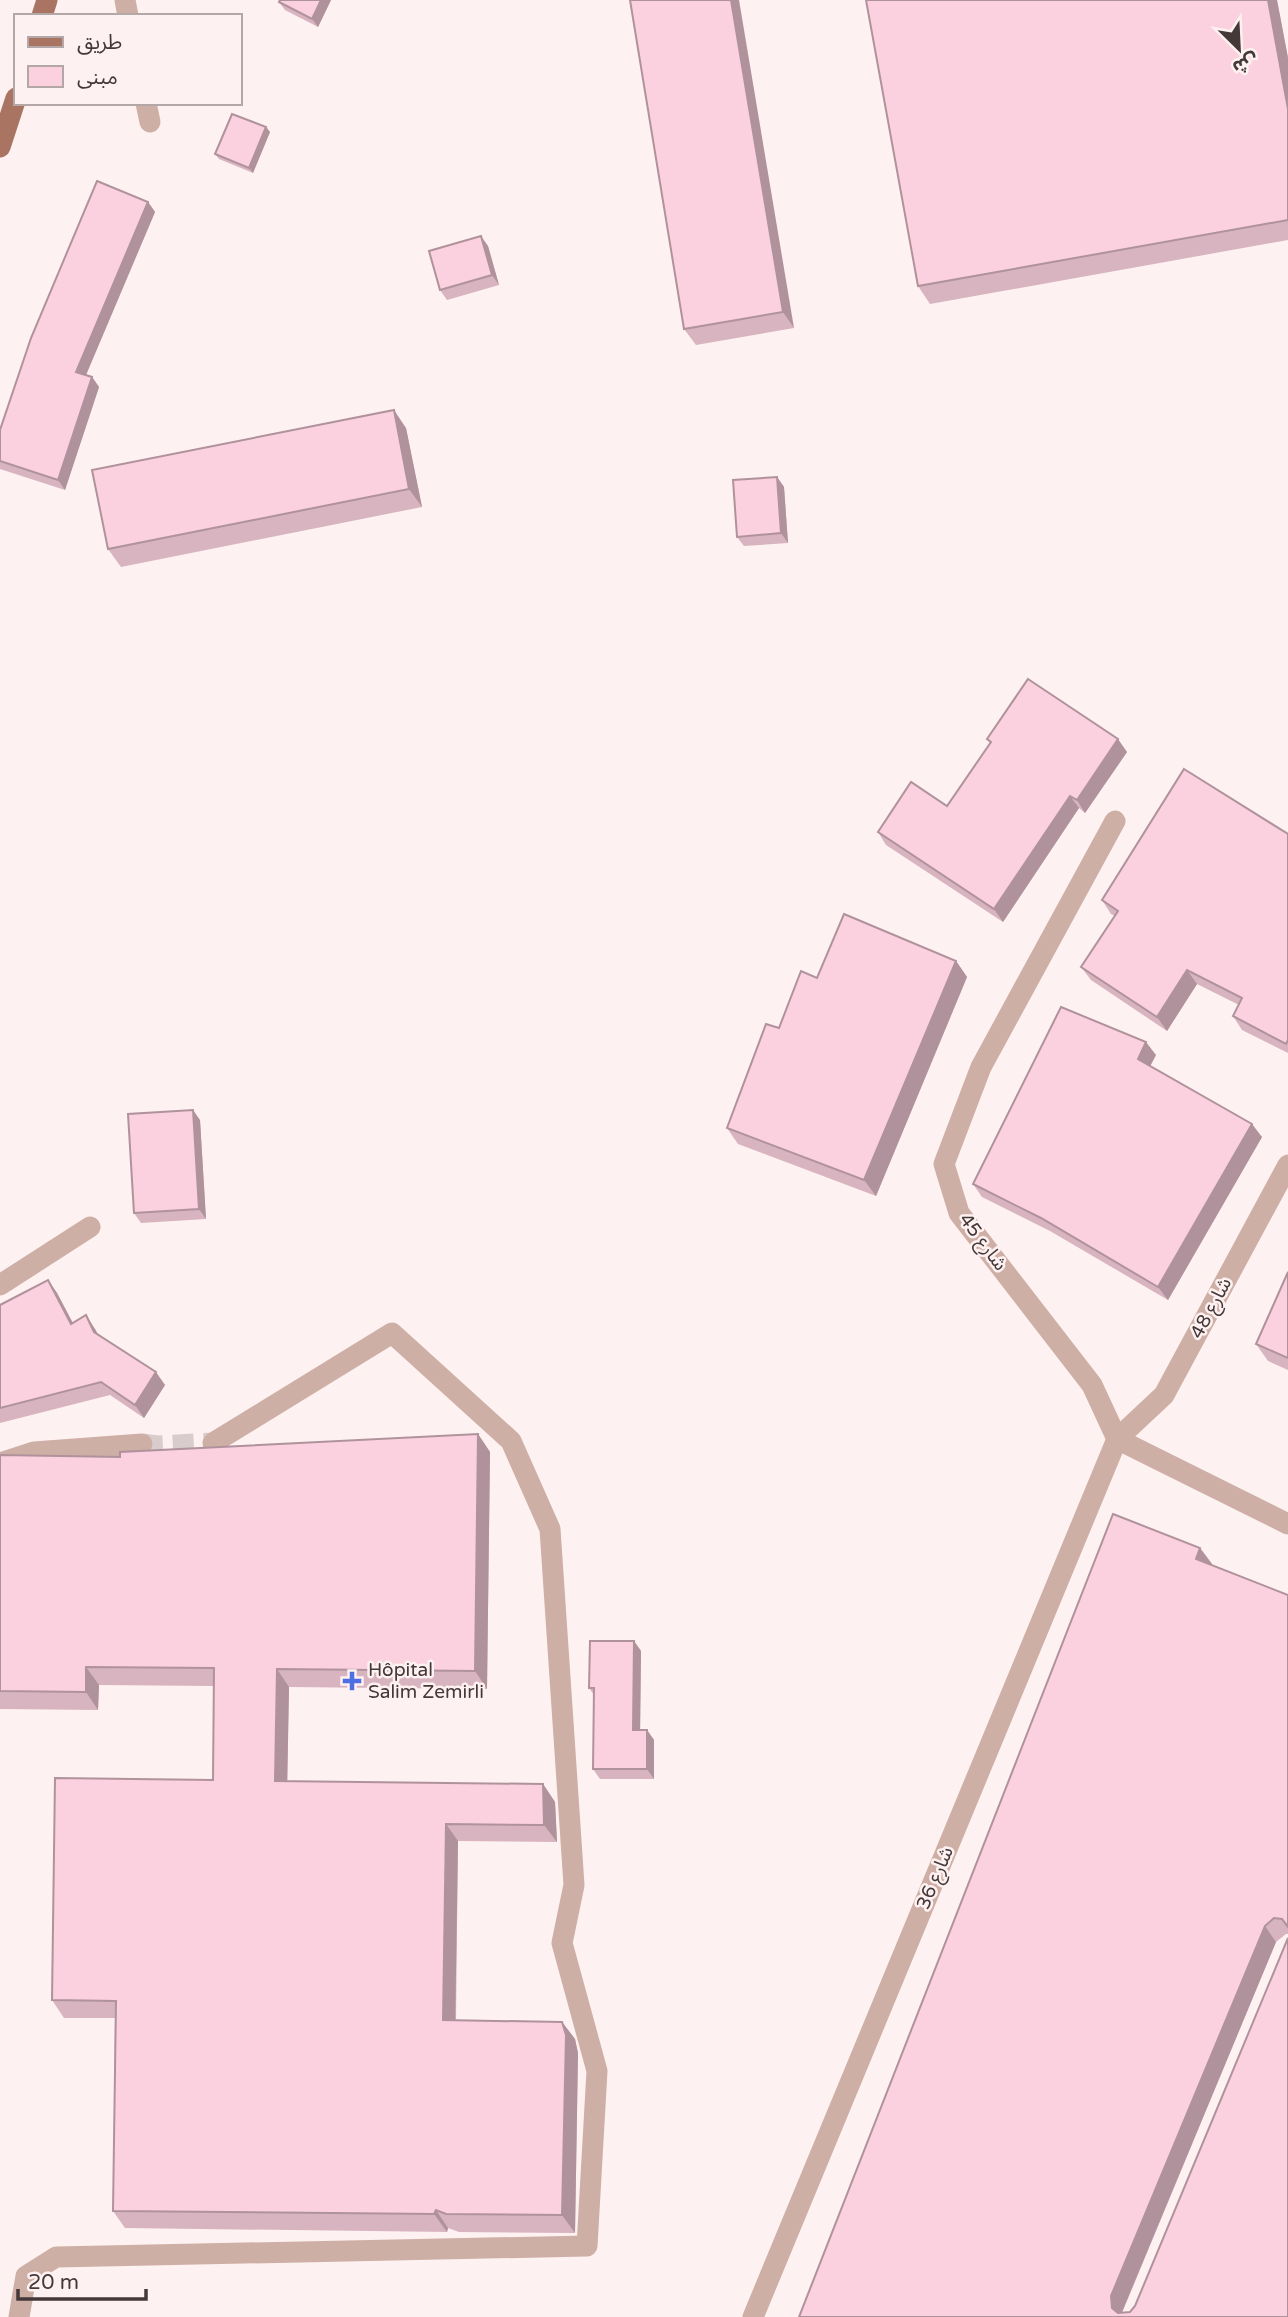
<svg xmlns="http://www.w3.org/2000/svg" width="1288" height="2317" font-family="'Varela Round','Noto Sans Arabic',sans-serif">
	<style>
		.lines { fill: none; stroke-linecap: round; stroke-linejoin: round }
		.minor-tunnel { stroke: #d9cccc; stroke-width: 21; stroke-dasharray: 21 10; stroke-linecap: butt }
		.minor { stroke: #ceafa5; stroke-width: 21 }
		.major { stroke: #a97562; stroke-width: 21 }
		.wall { fill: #d8b4c0 }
		.shaded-wall { fill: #b0929c }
		.building { fill: #fbd1df; stroke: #b0929c; stroke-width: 2 }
		.poi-dot { fill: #4d6fe3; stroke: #fef1f1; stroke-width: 2.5 }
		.labels { text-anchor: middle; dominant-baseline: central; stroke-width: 5; stroke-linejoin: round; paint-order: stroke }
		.street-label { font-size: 19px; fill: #443838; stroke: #fef1f1 }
		.poi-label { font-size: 19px; fill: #443838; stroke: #fef1f1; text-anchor: start }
	</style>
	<rect width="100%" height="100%" fill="#fef1f1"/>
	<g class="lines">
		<polyline class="minor-tunnel" points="142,1444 158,1446 213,1443"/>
		<g class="minor">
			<polyline points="125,0 128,16"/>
			<polyline points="146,103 150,122"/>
			<polyline points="1115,821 981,1067 944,1164 959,1213 1092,1385 1117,1439 1288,1524"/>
			<polyline points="0,1285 90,1227"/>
			<polyline points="0,1463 34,1452 142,1444"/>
			<polyline points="19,2317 26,2276 56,2257 587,2246 597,2071 562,1943 574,1885 550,1529 511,1441 392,1333 213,1443"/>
			<polyline points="753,2317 1117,1439 1164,1395 1288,1165"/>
		</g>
		<g class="major">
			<polyline points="42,16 47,0"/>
			<polyline points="0,147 16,98"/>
		</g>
	</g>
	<g class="wall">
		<polygon points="331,0 318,27 285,10 279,2"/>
		<polygon points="630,0 794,328 696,345 684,329"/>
		<polygon points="866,0 1277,0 1288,58 1288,240 930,304 918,286"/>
		<polygon points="266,127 270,132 253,173 219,159 215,154"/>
		<polygon points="148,202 155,212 86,375 92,377 99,387 65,490 0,469 0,430"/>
		<polygon points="488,246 499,285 447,300 440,290"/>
		<polygon points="406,428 422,507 121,567 108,549"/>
		<polygon points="777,477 784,487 788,543 744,546 737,537"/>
		<polygon points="987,739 1127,752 1085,813 1079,808 1003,922 886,845 878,832 947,806 990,743"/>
		<polygon points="1288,834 1288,1053 1242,1030 1233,1016 1239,1005 1197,984 1167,1031 1091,980 1081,967 1115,916 1111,914 1102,900"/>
		<polygon points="956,961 967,977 876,1196 738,1144 727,1128 779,1028 817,978"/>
		<polygon points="1156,1055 1150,1066 1262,1137 1168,1300 1050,1231 982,1197 973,1184"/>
		<polygon points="200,1120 206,1219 141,1223 134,1213"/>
		<polygon points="1288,1272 1288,1370 1268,1361 1256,1344"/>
		<polygon points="48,1280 57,1293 73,1323 95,1329 98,1334 165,1385 144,1418 110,1395 0,1423 0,1305"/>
		<polygon points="478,1434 490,1452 487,1689 289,1687 287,1781 543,1784 555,1802 557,1842 458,1841 456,2021 562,2022 575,2039 578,2053 575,2233 459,2232 448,2228 447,2232 125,2228 113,2211 115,2018 64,2018 52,2000 213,1780 214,1686 99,1685 98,1710 0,1709 0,1455 120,1457"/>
		<polygon points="1200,1548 1212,1564 1211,1565 1288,1595 1288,1934 1286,1934 1276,1942 1122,2313 1288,2317 799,2317"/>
		<polygon points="634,1641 641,1651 640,1730 647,1730 654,1740 654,1779 600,1779 593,1769 594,1695 589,1688"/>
	</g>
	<g class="shaded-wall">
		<polygon points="321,0 331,0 318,27 312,19"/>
		<polygon points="731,0 739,0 794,328 783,312"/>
		<polygon points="1268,0 1277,0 1288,58 1288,109"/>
		<polygon points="266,127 270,132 253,173 249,168"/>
		<polygon points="148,202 155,212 83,382 76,372"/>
		<polygon points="481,236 488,246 499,285 492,275"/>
		<polygon points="92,377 99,387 65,490 58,480"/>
		<polygon points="394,410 406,428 422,507 409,489"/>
		<polygon points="777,477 784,487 788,543 781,533"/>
		<polygon points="1118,739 1127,752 1085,813 1077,800"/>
		<polygon points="1070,796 1079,808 1003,922 994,909"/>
		<polygon points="956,961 967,977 876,1196 864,1180"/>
		<polygon points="1187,970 1197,984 1167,1031 1157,1017"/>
		<polygon points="1146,1042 1156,1055 1147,1072 1138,1059"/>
		<polygon points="193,1110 200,1120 206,1219 199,1209"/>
		<polygon points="1252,1124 1262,1137 1168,1300 1158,1287"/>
		<polygon points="48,1280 57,1293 80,1337 71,1324"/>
		<polygon points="86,1315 95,1329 103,1345 94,1332"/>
		<polygon points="156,1372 165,1385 144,1418 135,1405"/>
		<polygon points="478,1434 490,1452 487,1689 475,1671"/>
		<polygon points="1200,1548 1212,1564 1207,1575 1196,1559"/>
		<polygon points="634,1641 641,1651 640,1740 633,1730"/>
		<polygon points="86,1667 99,1685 98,1710 86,1692"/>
		<polygon points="277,1669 289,1687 287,1799 275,1781"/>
		<polygon points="647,1730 654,1740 654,1779 647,1769"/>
		<polygon points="543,1784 555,1802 557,1842 544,1825"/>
		<polygon points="446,1824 458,1841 455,2038 443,2020"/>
		<polygon points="1265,1926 1276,1942 1122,2312 1122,2317 1112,2308 1111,2296"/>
		<polygon points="562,2022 575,2039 578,2053 575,2233 562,2215"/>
		<polygon points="436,2210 448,2228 447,2232 434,2214"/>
	</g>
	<g class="building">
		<polygon points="280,0 321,0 312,19 279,2"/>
		<polygon points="630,0 731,0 783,312 684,329"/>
		<polygon points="866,0 1268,0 1288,109 1288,220 918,286"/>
		<polygon points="232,114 266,127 249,168 215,154"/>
		<polygon points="97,181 148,202 76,372 92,377 58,480 0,461 0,430 31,338"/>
		<polygon points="481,236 492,275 440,290 429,251"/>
		<polygon points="394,410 409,489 108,549 92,470"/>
		<polygon points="777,477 781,533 737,537 733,480"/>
		<polygon points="1028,679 1118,739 1077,800 1070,796 994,909 878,832 911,782 947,806 991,742 987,739"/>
		<polygon points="1184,769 1288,834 1288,1040 1286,1044 1233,1016 1242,998 1187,970 1157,1017 1081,967 1118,911 1102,900"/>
		<polygon points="844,914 956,961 864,1180 727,1128 766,1024 779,1028 801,971 817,978"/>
		<polygon points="1061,1007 1146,1042 1138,1059 1252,1124 1158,1287 1041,1218 973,1184"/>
		<polygon points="193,1110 199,1209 134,1213 128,1114"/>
		<polygon points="1288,1272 1288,1358 1256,1344"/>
		<polygon points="48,1280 71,1324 86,1315 94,1332 156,1372 135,1405 101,1382 0,1408 0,1305"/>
		<polygon points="478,1434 475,1671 277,1669 275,1781 543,1784 544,1825 446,1824 443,2020 562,2022 566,2035 562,2215 446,2214 436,2210 434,2214 113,2211 116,2001 52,2000 55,1778 213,1780 214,1668 86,1667 86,1692 0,1691 0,1455 120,1457 120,1452"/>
		<polygon points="1113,1514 1200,1548 1196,1559 1288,1595 1288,1927 1282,1919 1274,1918 1265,1926 1111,2296 1112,2308 1118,2313 1130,2312 1135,2306 1288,1938 1288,2317 799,2317"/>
		<polygon points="590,1641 634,1641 633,1730 647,1730 647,1769 593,1769 594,1688 589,1688"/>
	</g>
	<path class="poi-dot" d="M348.5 1670.5h7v7h7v7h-7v7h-7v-7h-7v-7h7z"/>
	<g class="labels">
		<g class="street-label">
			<text transform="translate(983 1242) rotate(53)">شارع 45</text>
			<text transform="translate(1211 1308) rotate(-62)">شارع 48</text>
			<text transform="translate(935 1878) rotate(-67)">شارع 36</text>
		</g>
		<g class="poi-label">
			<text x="368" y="1670">Hôpital<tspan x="368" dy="22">Salim Zemirli</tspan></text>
		</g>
	</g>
	<rect x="14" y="14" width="228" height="91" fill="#fef1f1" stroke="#b4a7a7" stroke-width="2"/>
	<rect x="28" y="37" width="35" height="10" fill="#a97562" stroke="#b4a7a7" stroke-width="2"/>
	<text x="77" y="49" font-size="21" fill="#443838">طريق</text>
	<rect x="28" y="66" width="35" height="21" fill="#fbd1df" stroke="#b4a7a7" stroke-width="2"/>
	<text x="77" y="84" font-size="21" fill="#443838">مبنى</text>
	<g transform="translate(1239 49) rotate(156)" stroke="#fef1f1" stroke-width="5" paint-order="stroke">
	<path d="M0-5L12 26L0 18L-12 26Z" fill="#443838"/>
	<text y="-10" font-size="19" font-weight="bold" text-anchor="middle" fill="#443838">ش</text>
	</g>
	<path d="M18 2289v10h128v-10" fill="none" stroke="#443838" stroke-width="3.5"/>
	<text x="28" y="2289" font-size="21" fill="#443838" stroke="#fef1f1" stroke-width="5" paint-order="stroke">20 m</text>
</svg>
